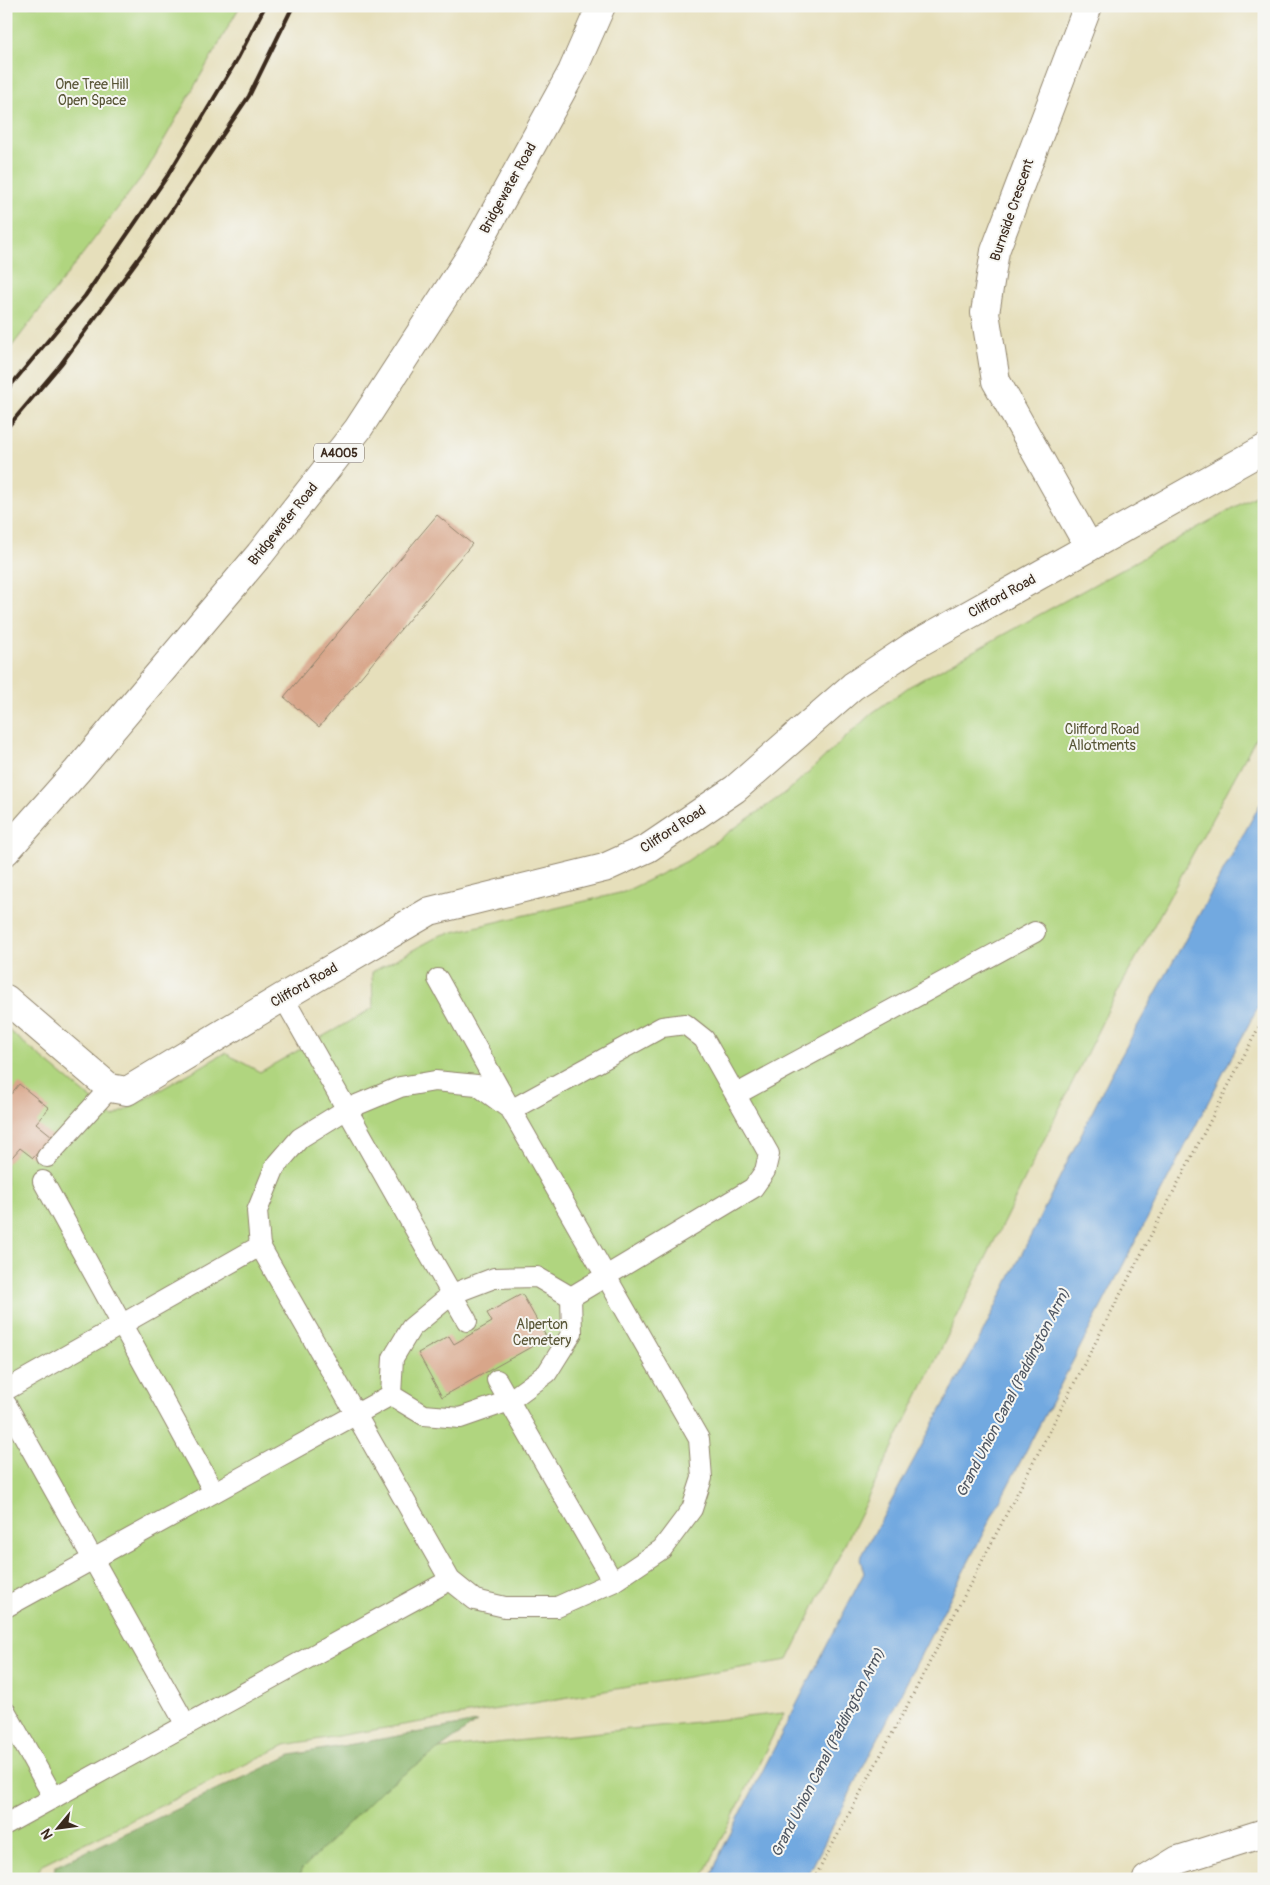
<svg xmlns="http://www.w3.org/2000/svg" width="1270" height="1885" font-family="Pangolin,sans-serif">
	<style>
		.green { fill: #b0d57f; stroke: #76804e }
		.forest { fill: #8cb66e; stroke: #647046 }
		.water { fill: #72a9e0; stroke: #566a7f }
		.building { fill: #d8a68a }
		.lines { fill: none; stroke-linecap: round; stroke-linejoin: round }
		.lane-casing { stroke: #90846c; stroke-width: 22 }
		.street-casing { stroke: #90846c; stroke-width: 30 }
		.primary-casing { stroke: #90846c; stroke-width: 30 }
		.path { stroke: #90846c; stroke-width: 3; stroke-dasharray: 1 4; stroke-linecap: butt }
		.lane { stroke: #fff; stroke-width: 20 }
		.street { stroke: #fff; stroke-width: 28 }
		.primary { stroke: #fff; stroke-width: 28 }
		.rail { stroke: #3b2a1e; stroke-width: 4 }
		.labels { text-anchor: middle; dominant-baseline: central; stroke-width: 4; stroke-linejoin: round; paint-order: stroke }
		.shield { fill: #f6f6f2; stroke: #73675e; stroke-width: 1 }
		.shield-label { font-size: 12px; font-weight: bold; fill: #3b2a1e }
		.park-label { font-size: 14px; fill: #585536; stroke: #f6f6f2 }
		.street-label { font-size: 14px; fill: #3b2a1e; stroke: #f6f6f2 }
		.water-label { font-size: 15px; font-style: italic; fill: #4e5662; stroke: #f6f6f2 }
	</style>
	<rect width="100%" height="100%" fill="#f6f6f2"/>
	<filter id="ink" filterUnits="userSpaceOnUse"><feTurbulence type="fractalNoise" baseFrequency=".02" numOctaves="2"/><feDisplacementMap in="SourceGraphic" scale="10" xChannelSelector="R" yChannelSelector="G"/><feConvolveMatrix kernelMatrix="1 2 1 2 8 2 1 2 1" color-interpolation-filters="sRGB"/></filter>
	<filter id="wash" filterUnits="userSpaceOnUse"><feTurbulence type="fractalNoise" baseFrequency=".0096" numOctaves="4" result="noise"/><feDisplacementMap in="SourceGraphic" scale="20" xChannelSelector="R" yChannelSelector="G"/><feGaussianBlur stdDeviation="1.12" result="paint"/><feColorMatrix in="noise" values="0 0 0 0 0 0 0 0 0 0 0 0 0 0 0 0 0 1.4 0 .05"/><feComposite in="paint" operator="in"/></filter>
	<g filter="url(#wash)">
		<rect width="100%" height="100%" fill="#e6dfbb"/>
		<g class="green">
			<polygon points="6,6 240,6 147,170 6,354"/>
			<polygon points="1264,491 1264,723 1109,1008 788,1660 285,1745 42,1864 35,1879 6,1879 6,1028 113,1117 225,1053 260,1072 373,1008 372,972 441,935 624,892 687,861 788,791 872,713 910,686"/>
			<polygon points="784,1713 702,1879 56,1879 266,1767"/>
		</g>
		<polygon class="forest" points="477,1722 383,1789 301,1870 299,1879 51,1879 56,1866 291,1755"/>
		<polygon class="water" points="1264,797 1264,995 993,1514 806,1879 710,1879 722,1850 864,1573 860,1559 979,1340 1110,1076"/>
		<g id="blocks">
			<g class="building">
				<polygon points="437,515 472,544 319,727 284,697"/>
				<polygon points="19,1084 49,1108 36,1123 52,1136 33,1158 20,1148 6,1164 6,1090 11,1094"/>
				<polygon points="522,1294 547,1338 442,1397 418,1353 449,1336 454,1344 492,1322 487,1313"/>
			</g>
		</g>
	</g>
	<g filter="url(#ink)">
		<use href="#blocks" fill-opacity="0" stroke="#90846c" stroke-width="1"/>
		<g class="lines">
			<defs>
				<g id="lane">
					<polyline points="438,979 511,1110 662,1027 685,1024 704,1039 769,1154 765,1171 753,1188 571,1297"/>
					<polyline points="283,997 467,1321"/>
					<polyline points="737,1094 1035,932"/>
					<polyline points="47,1157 110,1088"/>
					<polyline points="43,1181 214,1492"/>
					<polygon points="537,1277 571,1297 572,1333 547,1373 509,1401 460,1418 424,1415 391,1395 393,1358 411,1328 452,1294 494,1278"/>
					<polyline points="497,1380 613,1582 557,1607 505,1607 475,1600 450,1580 260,1246 257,1211 275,1167 300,1138 347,1109 400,1087 435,1081 477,1085 511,1110 699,1439 702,1478 692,1509 662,1549 613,1582"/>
					<polyline points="6,1390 260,1246"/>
					<polyline points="6,1404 186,1725"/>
					<polyline points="6,1607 391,1395"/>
					<polyline points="6,1712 54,1798"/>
					<polyline points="6,1824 450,1580"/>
				</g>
				<g id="street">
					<polyline points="1088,6 995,251 985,313 996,381 1089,547"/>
					<polyline points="6,999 110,1088 127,1091 283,997 430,911 604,868 648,848 735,789 853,686 913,646 1264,449"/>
					<polyline points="1147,1879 1178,1860 1264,1833"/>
				</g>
				<polyline id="primary" points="6,851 77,771 260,554 358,429 473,252 572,72 601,6"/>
			</defs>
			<use href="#lane" class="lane-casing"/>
			<use href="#street" class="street-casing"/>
			<use href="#primary" class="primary-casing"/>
			<polyline class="path" points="814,1879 906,1708 1264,1017"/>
			<use href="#lane" class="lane"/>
			<use href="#street" class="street"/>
			<use href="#primary" class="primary"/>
			<g class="rail">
				<polyline points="6,391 85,296 168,175 238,58 265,6"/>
				<polyline points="6,429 61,364 147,247 249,96 293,6"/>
			</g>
		</g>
	</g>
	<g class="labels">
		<rect class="shield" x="314" y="443.5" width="50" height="19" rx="4"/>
		<g class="shield-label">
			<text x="339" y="453">A4005</text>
		</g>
		<g class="park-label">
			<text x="92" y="84">One Tree Hill<tspan x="92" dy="16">Open Space</tspan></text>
			<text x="1102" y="729">Clifford Road<tspan x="1102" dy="16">Allotments</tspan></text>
			<text x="542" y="1324">Alperton<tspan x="542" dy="16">Cemetery</tspan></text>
		</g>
		<g class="street-label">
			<text transform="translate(508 188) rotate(-61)">Bridgewater Road</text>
			<text transform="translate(1012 210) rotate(-71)">Burnside Crescent</text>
			<text transform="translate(283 524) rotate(-51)">Bridgewater Road</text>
			<text transform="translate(1002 596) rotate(-29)">Clifford Road</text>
			<text transform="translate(673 829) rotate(-33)">Clifford Road</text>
			<text transform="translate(304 985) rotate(-30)">Clifford Road</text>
		</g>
		<g class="water-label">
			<text transform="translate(1013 1393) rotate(-63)">Grand Union Canal (Paddington Arm)</text>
			<text transform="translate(828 1753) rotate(-63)">Grand Union Canal (Paddington Arm)</text>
		</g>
	</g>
	<rect width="1270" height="1885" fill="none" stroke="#f6f6f2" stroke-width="25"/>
	<g transform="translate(58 1828) rotate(241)" stroke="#f6f6f2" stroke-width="4" paint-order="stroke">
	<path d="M0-4L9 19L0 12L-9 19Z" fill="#3b2a1e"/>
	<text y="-8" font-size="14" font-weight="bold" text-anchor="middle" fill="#3b2a1e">N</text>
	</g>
</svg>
